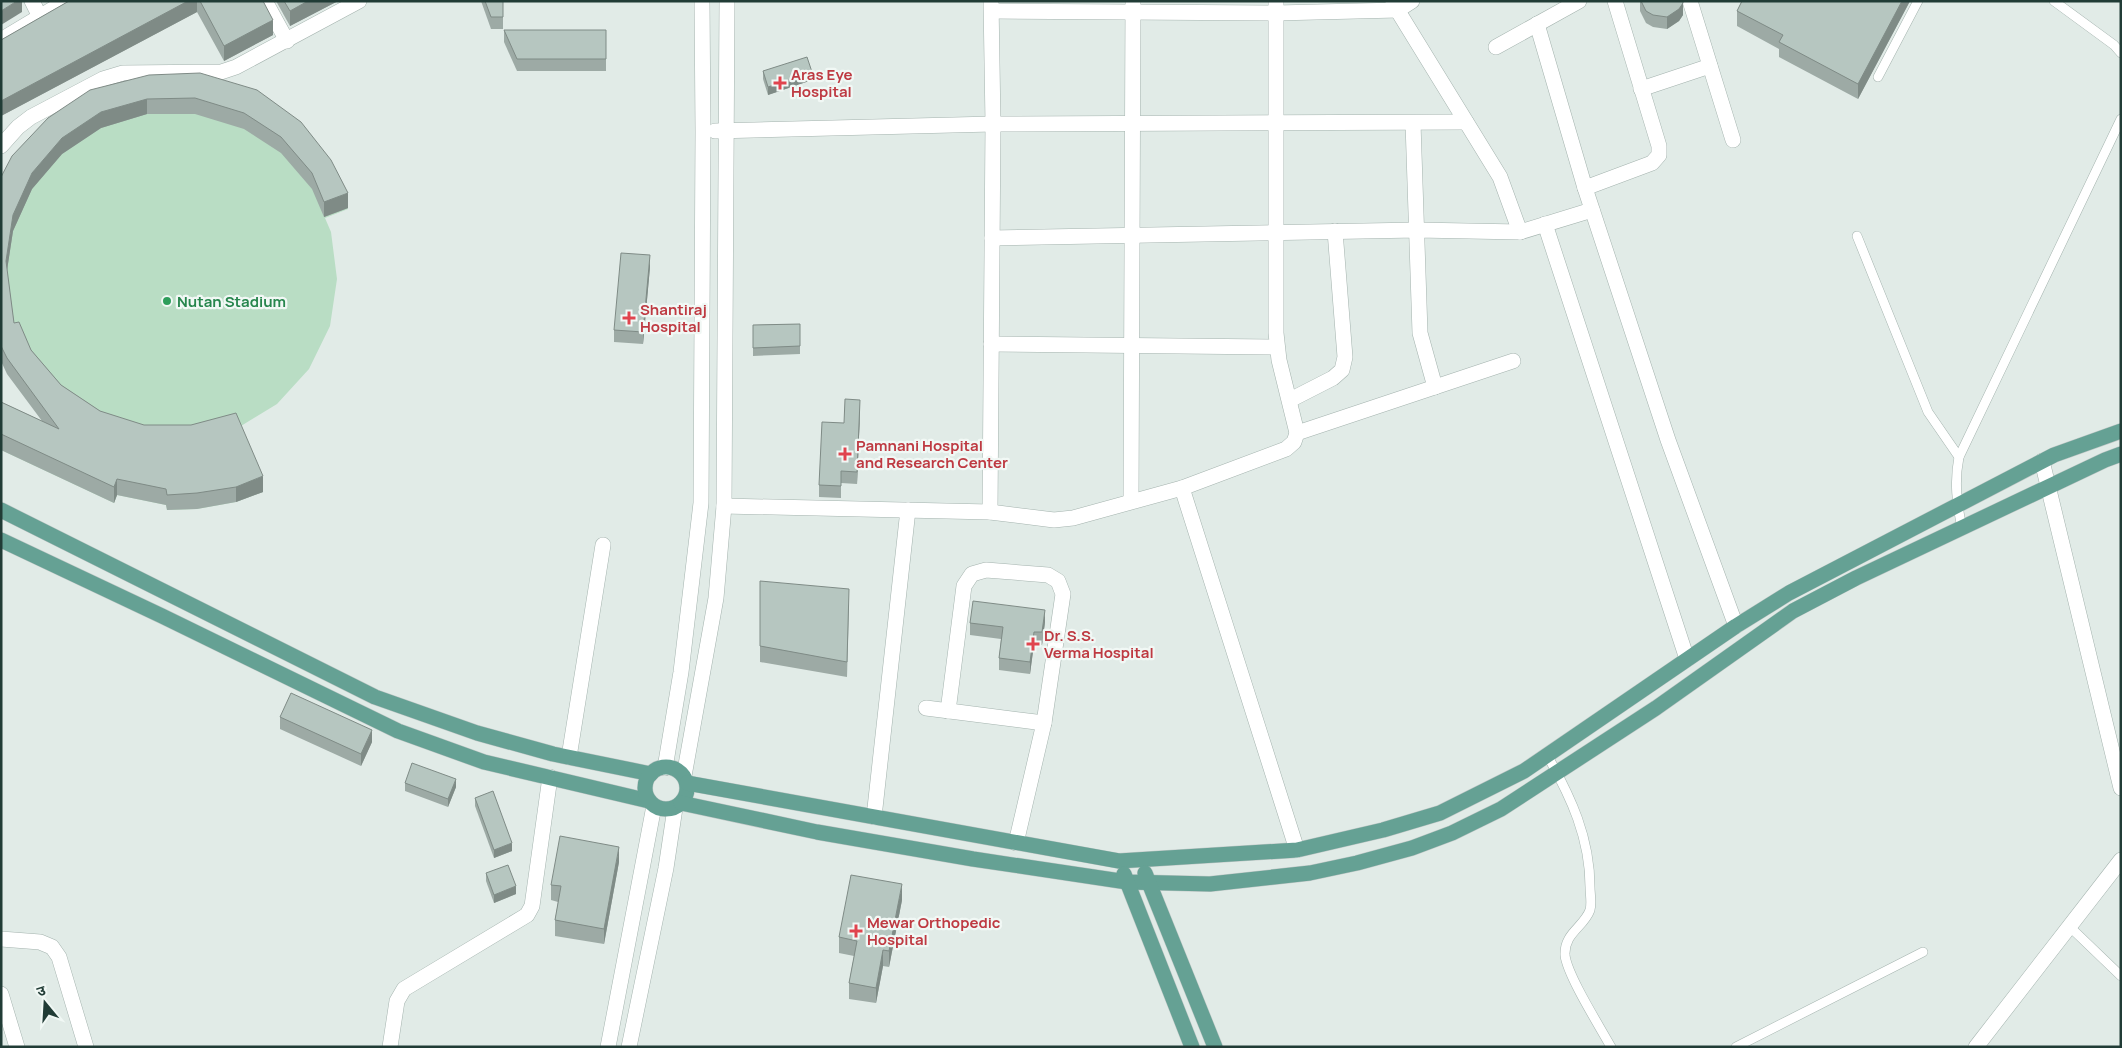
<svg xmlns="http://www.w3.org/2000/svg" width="2122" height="1048" font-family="Manrope,'Noto Sans Devanagari',sans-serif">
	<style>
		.green { fill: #b9ddc4 }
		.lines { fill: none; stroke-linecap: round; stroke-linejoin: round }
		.service-casing { stroke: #a4b3ae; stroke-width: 10 }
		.minor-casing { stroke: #a4b3ae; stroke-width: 16 }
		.primary-casing { stroke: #c1c8c7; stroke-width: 16 }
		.service { stroke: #fff; stroke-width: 9 }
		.minor { stroke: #fff; stroke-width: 15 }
		.primary { stroke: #65a194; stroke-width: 15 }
		.wall { fill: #9daaa5 }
		.shaded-wall { fill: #7f8b86 }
		.building { fill: #b6c6c0; stroke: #7f8b86 }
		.health-dot { fill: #e0444e; stroke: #f1f8f5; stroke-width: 2 }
		.leisure-dot { fill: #2e9e5b; stroke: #f1f8f5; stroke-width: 2 }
		.labels { text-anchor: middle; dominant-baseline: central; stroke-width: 4.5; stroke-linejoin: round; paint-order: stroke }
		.health-label { font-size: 15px; font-weight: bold; fill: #be3a42; stroke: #f1f8f5; text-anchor: start }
		.leisure-label { font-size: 15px; font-weight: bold; fill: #27864d; stroke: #f1f8f5; text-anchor: start }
	</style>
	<rect width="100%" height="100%" fill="#e1ebe7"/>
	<polygon class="green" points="200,88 331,175 348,209 325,218 331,232 337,279 330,326 309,369 277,404 236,429 263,492 236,502 197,509 167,510 166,505 117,495 114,503 1,450 122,474 1,326 1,193 48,133"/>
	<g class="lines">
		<defs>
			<g id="service">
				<polyline points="2054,1 2114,45 2121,53"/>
				<polyline points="1878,77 1918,1"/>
				<polyline points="1857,236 1928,412 1959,457"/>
				<path d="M1962 528C1957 504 1954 482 1959 457L2121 119"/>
				<path d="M1547 755C1571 797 1590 838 1590 887 1590 894 1592 903 1590 910 1584 927 1564 933 1565 955 1567 975 1600 1027 1611 1047"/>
				<polyline points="2070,927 2121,976"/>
				<polyline points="1736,1047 1923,952"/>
			</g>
			<g id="minor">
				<polyline points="32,1 40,17"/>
				<polyline points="265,1 287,41"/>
				<polyline points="1690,1 1733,140"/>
				<polyline points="1393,3 1500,177 1520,232"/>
				<polyline points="992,11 1276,13 1398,10 1412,1"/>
				<polyline points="1537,24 1585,188 1668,440 1736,626"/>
				<polyline points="1,40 66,1"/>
				<polyline points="1496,47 1579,1"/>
				<polyline points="1641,89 1710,66"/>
				<polyline points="1413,123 1420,333 1435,387"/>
				<polyline points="715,131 993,124 1466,122"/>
				<polyline points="1,146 18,127 31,117 103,79 123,73 221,72 236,67 359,1"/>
				<polyline points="1585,188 1652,163 1659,155 1659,146 1615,1"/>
				<polyline points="1545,224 1687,659"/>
				<polyline points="992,238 1417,230 1520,232 1592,210"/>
				<polyline points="991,344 1277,347"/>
				<polyline points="1290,400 1333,378 1342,370 1345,357 1335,231"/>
				<polyline points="1297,433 1513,361"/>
				<polyline points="2042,461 2121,788"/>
				<polyline points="1182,488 1297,850"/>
				<polyline points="1131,501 1133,1"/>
				<polyline points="724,506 990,512 1054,520 1073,518 1182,488 1286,449 1294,442 1297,433 1279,360 1276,333 1276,1"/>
				<polyline points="990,512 993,124 991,1"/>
				<polyline points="926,708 1044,723"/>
				<polyline points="948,711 964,586 972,574 986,570 1048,575 1058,581 1063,594 1044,723 1016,843"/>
				<polyline points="569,757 603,545"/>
				<polyline points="665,768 681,672 701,503 703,132 702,1"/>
				<polyline points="684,776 716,598 724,506 727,1"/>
				<polyline points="874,817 908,510"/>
				<polyline points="1,939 40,942 52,947 59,957 86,1047"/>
				<polyline points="1,994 17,1047"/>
				<polyline points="390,1047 397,1001 404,989 527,915 532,906 550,777"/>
				<polyline points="608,1047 654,806"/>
				<polyline points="629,1047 666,868 675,808"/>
				<polyline points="1976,1047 2121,860"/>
			</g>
			<g id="primary">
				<polyline points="1,510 375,697 477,733 553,754 651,774"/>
				<polyline points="1,540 162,616 398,731 484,762 649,801"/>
				<circle cx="666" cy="788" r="21"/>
				<polyline points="687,783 1119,861 1297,850 1383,830 1440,813 1524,771 1736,626 1789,593 2054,455 2121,431"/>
				<polyline points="681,803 817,832 973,859 1127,882 1210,884 1310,873 1357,863 1412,848 1452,833 1501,809 1656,708 1793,611 1856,578 2105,460 2121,454"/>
				<polyline points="1145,873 1215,1047"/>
				<polyline points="1124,874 1192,1047"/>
			</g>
		</defs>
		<use href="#service" class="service-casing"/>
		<use href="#minor" class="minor-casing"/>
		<use href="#primary" class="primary-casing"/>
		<use href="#service" class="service"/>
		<use href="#minor" class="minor"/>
		<use href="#primary" class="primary"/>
	</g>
	<g class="wall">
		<polygon points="69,1 263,1 273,35 224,61 197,12 1,116 1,40"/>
		<polygon points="276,1 338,1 290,26"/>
		<polygon points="481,1 503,1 503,29 491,29"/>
		<polygon points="1640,1 1683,1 1683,15 1679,21 1667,29 1653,27 1646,23 1640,11"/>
		<polygon points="1742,1 1910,1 1858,99 1779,57 1779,49 1737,26 1737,11"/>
		<polygon points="504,30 606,30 606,71 517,71 504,42"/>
		<polygon points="763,71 812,80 768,95 763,79"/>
		<polygon points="90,90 257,90 348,208 324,217 312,189 281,153 244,129 195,114 147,114 101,128 62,154 32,189 13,231 7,270 14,323 31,350 61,385 100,411 263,492 236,502 197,509 167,510 166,505 117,495 114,503 1,450 1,402 42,421 7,374 1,361 1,177"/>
		<polygon points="650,267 643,344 614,342 614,330"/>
		<polygon points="800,324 800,354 753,356 753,325"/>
		<polygon points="860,412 857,484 841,483 841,498 819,497 819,485 844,423"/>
		<polygon points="760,581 849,605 847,677 760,662"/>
		<polygon points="1045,622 1042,645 1034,644 1030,674 999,670 999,658 1001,639 970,635 970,623"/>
		<polygon points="280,717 372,742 361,766 280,729"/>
		<polygon points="405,783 456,787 448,807 405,791"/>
		<polygon points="475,798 512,851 494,858 475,806"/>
		<polygon points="619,862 604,944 555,936 555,920 558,902 551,900 551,885"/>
		<polygon points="486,873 516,894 494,903 486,881"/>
		<polygon points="902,900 889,967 883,966 876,1003 849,999 849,983 854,956 839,953 839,937"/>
	</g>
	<g class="shaded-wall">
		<polygon points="17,1 22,1 22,12 1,25 1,11"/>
		<polygon points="188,1 197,1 197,12 1,116 1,101"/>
		<polygon points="308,1 338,1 290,26 290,11"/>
		<polygon points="1902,1 1910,1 1858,99 1858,84"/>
		<polygon points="1683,3 1683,15 1679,21 1667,29 1667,17"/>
		<polygon points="273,20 273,35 224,61 224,46"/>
		<polygon points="812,72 812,80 768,95 768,87"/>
		<polygon points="147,99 147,114 101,128 62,154 32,189 13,231 6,277 6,261 13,215 32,173 62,138 101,112"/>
		<polygon points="348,193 348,208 324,217 324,202"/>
		<polygon points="650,255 650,267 643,344 643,332"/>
		<polygon points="860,400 860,412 857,484 857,472"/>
		<polygon points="263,476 263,492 236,502 236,487"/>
		<polygon points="117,479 117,495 114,503 114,487"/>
		<polygon points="1045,610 1045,622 1042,645 1042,632"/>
		<polygon points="1034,632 1034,644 1030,674 1030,662"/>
		<polygon points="372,730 372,742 361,766 361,754"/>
		<polygon points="456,779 456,787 448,807 448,799"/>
		<polygon points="512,843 512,851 494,858 494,850"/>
		<polygon points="619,847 619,862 604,944 604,929"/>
		<polygon points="902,884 902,900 889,967 889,951"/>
		<polygon points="516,886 516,894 494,903 494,895"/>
		<polygon points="883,950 883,966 876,1003 876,988"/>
	</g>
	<g class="building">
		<polygon points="1,1 17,1 1,11"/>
		<polygon points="69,1 188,1 1,101 1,40"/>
		<polygon points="200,1 263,1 273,20 224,46"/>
		<polygon points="284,1 308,1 290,11"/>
		<polygon points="485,1 503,1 503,17 491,17"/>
		<polygon points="1641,1 1683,1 1683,3 1679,9 1667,17 1653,15 1646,11"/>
		<polygon points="1742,1 1902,1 1858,84 1779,42 1783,35 1737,11"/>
		<polygon points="504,30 606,30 606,59 517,59"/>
		<polygon points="807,57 812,72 768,87 763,71"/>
		<polygon points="200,73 257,90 301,122 331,160 348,193 324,202 312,173 281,137 244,113 195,98 147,99 101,112 62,138 32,173 13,215 6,261 14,323 19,322 31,350 61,385 100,411 144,425 191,425 236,413 263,476 236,487 197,493 167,495 166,489 117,479 114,487 1,434 1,402 59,429 7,358 1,346 1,177 12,156 48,118 90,90 149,75"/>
		<polygon points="621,253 650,255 643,332 614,330"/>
		<polygon points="800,324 800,346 753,348 753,325"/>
		<polygon points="845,399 860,400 857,472 841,471 841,486 819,485 822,422 844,423"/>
		<polygon points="760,581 849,589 847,662 760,646"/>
		<polygon points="973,601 1045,610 1042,632 1034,632 1030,662 999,658 1003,627 970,623"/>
		<polygon points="291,693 372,730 361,754 280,717"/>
		<polygon points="412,763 456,779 448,799 405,783"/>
		<polygon points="493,791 512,843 494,850 475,798"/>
		<polygon points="560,836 619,847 604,929 555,920 561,886 551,885"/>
		<polygon points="508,865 516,886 494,895 486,873"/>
		<polygon points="851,875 902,884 889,951 883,950 876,988 849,983 857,941 839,937"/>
	</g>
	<g class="health-dot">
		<path d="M777.5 75.5h5v5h5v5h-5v5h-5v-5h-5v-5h5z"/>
		<path d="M626.5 310.5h5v5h5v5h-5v5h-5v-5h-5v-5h5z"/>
		<path d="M842.5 446.5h5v5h5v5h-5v5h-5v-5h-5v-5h5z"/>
		<path d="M1030.5 636.5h5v5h5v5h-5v5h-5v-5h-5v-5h5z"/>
		<path d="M853.5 923.5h5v5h5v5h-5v5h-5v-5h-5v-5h5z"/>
	</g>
	<circle class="leisure-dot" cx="167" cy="301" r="5"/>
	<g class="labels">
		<g class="health-label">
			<text x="791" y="74">Aras Eye<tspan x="791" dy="17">Hospital</tspan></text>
			<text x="640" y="309">Shantiraj<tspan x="640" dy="17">Hospital</tspan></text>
			<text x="856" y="445">Pamnani Hospital<tspan x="856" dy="17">and Research Center</tspan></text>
			<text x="1044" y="635">Dr. S.S.<tspan x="1044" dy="17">Verma Hospital</tspan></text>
			<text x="867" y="922">Mewar Orthopedic<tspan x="867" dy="17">Hospital</tspan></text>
		</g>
		<g class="leisure-label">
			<text x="177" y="301">Nutan Stadium</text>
		</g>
	</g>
	<rect width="2122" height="1048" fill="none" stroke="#213c36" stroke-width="5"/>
	<g transform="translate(45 1003) rotate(342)" stroke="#f1f8f5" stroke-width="4" paint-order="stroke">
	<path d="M0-4L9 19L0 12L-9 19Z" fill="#213c36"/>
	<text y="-8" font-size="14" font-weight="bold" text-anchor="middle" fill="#213c36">उ</text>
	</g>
</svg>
